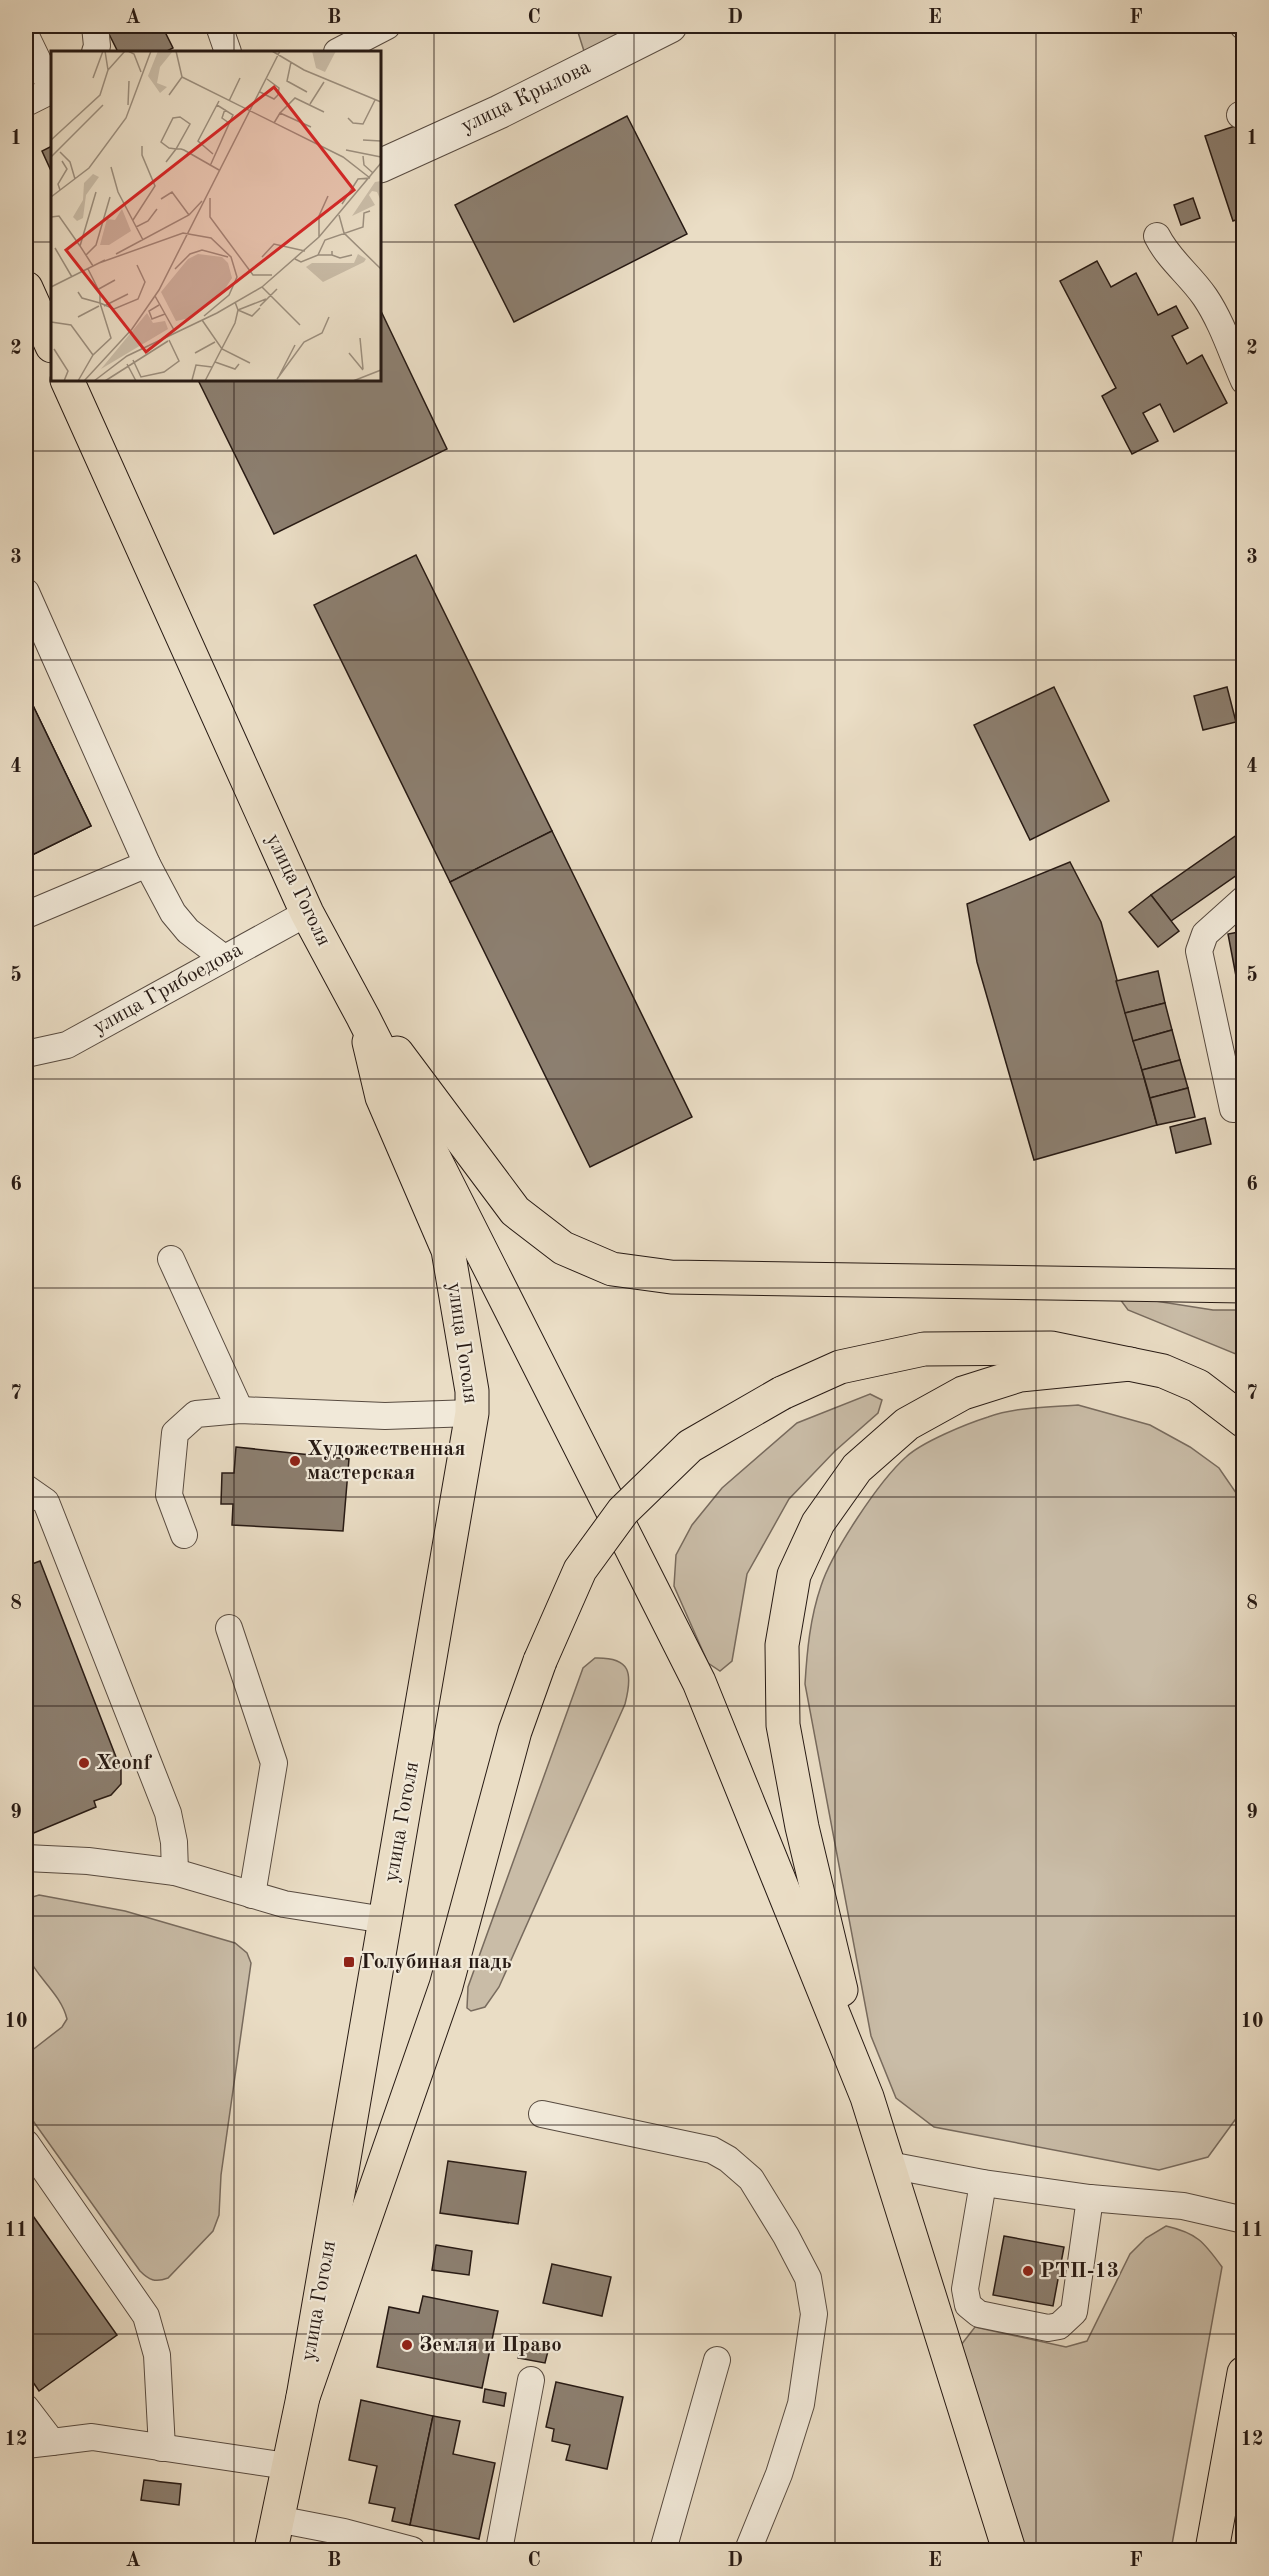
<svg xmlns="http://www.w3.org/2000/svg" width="1269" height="2576" font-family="'Old Standard TT',serif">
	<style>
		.green { fill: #c9bca7; stroke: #786b5e; stroke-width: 1.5 }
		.building { fill: #8c7f70; stroke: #271a14; stroke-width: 1.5 }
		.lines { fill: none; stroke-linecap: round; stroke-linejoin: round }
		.lane-casing { stroke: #584b40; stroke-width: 28 }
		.street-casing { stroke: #584b40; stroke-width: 35 }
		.primary-casing { stroke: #271a14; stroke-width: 35 }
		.highway-casing { stroke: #271a14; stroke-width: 35 }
		.lane { stroke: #f1e9d9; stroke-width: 26 }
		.street { stroke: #f1e9d9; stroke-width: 33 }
		.primary { stroke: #eaddc5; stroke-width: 33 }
		.highway { stroke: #eaddc5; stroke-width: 33 }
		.highway-bridge-casing { stroke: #271a14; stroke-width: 35; stroke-linecap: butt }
		.highway-bridge { stroke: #eaddc5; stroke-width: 33 }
		.grid { fill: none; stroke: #271a14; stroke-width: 1.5; stroke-opacity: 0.55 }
		.poi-dot { fill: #8f2418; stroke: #f1e9d9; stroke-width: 2 }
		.labels { text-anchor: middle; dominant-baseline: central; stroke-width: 4.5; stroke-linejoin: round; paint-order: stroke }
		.street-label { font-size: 21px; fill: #271a14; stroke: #f1e9d9 }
		.poi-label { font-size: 21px; font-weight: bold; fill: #271a14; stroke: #f1e9d9; text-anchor: start }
		.inset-road { fill: none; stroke: #9c8f7e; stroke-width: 1.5 }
		.view { fill: #d62828; fill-opacity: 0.15; stroke: #d62828; stroke-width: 3 }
		.inset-edge { fill: none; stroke: #271a14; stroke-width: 3 }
		.neatline { fill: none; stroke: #271a14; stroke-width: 2 }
		.grid-label { font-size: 20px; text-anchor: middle; font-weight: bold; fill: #271a14 }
	</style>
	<rect width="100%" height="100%" fill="#eaddc5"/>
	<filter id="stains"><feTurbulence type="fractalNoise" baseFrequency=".00333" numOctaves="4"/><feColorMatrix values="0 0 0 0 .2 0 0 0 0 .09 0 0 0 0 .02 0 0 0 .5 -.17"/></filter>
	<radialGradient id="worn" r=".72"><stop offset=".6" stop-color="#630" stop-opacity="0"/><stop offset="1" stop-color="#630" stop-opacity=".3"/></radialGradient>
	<g class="green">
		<polygon points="576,26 636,26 589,52 584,51"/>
		<polygon points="1117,1295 1213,1310 1243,1310 1243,1357 1128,1310"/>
		<polygon points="870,1394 882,1400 878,1413 835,1451 789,1499 747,1574 732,1661 720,1671 708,1663 674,1586 676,1555 692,1525 722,1488 797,1423"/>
		<path d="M1078 1405 1150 1425 1190 1447 1219 1468 1243 1503V2109L1208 2157 1159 2170 934 2127 896 2098 871 2036 805 1684C807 1651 810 1618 821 1586 832 1552 879 1481 906 1457 922 1442 966 1424 988 1417 1016 1407 1049 1407 1078 1405Z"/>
		<path d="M595 1658C631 1657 633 1673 625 1704L499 1987 485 2007 471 2011 467 2008 468 1987 583 1668Z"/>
		<path d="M39 1895 125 1911 235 1943 247 1953 251 1963 221 2175 219 2215 213 2231 168 2278C155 2283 149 2280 140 2271L26 2111V2055L62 2027 67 2019C61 1994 37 1978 27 1955 22 1943 25 1913 26 1899Z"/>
		<path d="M1166 2226C1197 2233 1204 2242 1222 2267L1171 2550H1013L961 2345 975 2327 1066 2347 1087 2341 1130 2254 1146 2238Z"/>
	</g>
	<g class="building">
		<polygon points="105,26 162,26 173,48 165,52 118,52"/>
		<polygon points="627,116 687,234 514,322 455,205"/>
		<polygon points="1244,123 1244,217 1233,221 1205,136"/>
		<polygon points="52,146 52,173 42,151"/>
		<polygon points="1193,198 1200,218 1181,225 1174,205"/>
		<polygon points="1097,261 1111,287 1136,273 1158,315 1176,306 1188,328 1172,336 1187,364 1202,355 1227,403 1174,432 1160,404 1143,413 1158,441 1132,454 1102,396 1116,388 1060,281"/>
		<polygon points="380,309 447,449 274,534 198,380 380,380"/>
		<polygon points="416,555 552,831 450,882 314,605"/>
		<polygon points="1054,687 1109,801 1030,840 974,725"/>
		<polygon points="1227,687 1236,722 1203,730 1194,696"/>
		<polygon points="26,691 91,826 26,858"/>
		<polygon points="26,691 91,826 26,858"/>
		<polygon points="1244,830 1244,870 1171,921 1151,895"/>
		<polygon points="552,831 692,1117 590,1167 450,882"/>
		<polygon points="1070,862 1101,922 1157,1125 1034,1160 977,962 967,904"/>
		<polygon points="1151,895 1179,931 1158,947 1129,912"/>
		<polygon points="1244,931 1244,1018 1228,934"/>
		<polygon points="1158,971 1165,1003 1125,1013 1116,981"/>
		<polygon points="1165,1003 1172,1030 1133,1041 1125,1013"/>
		<polygon points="1172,1030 1180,1060 1142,1070 1133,1041"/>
		<polygon points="1180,1060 1188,1088 1150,1098 1142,1070"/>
		<polygon points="1188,1088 1195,1117 1157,1125 1150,1098"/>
		<polygon points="1205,1118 1211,1144 1176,1153 1170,1127"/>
		<polygon points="236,1447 349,1459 343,1531 232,1525 233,1504 221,1504 222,1473 234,1473"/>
		<polygon points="29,1558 32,1564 40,1561 121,1770 121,1784 111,1795 94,1801 96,1807 29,1835 26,1827 26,1560"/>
		<polygon points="448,2161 526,2172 518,2224 440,2213"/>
		<polygon points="26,2206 117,2335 39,2391 26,2372"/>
		<polygon points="1004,2236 1064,2247 1053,2306 993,2295"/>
		<polygon points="436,2245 472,2251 469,2275 432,2270"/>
		<polygon points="552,2264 611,2277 602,2316 543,2303"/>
		<polygon points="423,2296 498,2311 482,2388 377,2367 389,2307 419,2313"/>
		<polygon points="521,2342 549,2347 545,2363 518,2358"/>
		<polygon points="556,2382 623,2397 607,2469 566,2460 570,2445 552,2441 554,2429 546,2427"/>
		<polygon points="485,2389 506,2393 504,2406 483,2402"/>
		<polygon points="361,2400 433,2416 410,2525 392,2521 395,2508 369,2503 377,2466 349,2460"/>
		<polygon points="433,2416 460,2421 453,2454 495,2463 479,2539 410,2525"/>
		<polygon points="144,2480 181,2484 179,2505 141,2500"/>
		<polygon points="552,2543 591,2550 550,2550"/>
	</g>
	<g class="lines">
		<defs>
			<g id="lane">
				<polyline points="95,26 97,46 95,52"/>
				<polyline points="219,26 228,52"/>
				<polyline points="1243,26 1244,26"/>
				<polyline points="26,36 52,90"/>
				<polyline points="337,52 387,26"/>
				<polyline points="26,103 52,90"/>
				<polyline points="1240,115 1244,113"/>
				<path d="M1157 236C1169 260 1190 275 1205 297 1222 322 1232 354 1244 381"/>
				<polyline points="26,592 147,864 173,913 188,931 224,958"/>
				<polyline points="26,915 147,864"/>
				<polyline points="26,1054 67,1045 307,913"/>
				<polyline points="1233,1109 1199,951 1205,934 1244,899"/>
				<polyline points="171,1259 240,1410"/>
				<polyline points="26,1488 46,1502 168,1813 174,1842 175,1872"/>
				<polyline points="184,1535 169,1495 175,1433 196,1414 240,1410 385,1416 472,1413"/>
				<polyline points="229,1628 274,1763 252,1895"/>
				<polyline points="26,1858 88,1861 175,1872 284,1904 385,1920"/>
				<polyline points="542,2114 712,2150 728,2159 751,2179 786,2236 808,2278 814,2314 801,2404 779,2474 748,2550"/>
				<polyline points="26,2143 146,2316 157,2355 162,2448"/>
				<polyline points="889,2165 983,2183 1090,2198 1183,2206 1244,2220"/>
				<polyline points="983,2183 965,2289 968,2305 979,2314 1048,2328 1059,2326 1074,2312 1090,2198"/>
				<polyline points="26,2408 52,2442 92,2437 287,2466"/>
				<polyline points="26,2445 52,2442"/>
				<polyline points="277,2519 344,2532 412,2550"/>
				<polyline points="499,2550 531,2380"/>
				<polyline points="663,2550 717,2360"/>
			</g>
			<polyline id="street" points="380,166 499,112 670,26"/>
			<polyline id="primary" points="271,2550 303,2397 472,1413 472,1391 448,1250 382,1097 369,1042"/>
			<g id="highway">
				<polyline points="26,288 52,346"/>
				<polyline points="67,380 307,913 363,1017 699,1682 867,2097 1009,2550"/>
				<polyline points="397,1053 515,1211 563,1248 612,1269 671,1277 1244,1286"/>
				<polyline points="782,1393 840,1367 924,1349 1051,1348 1163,1371 1198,1386 1244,1421"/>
				<polyline points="841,1990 802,1827 783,1725 782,1645 794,1575 818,1523 857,1468 907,1424 963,1393 1020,1375 1130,1364"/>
				<polyline points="303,2397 446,1986 515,1731 540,1661"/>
				<polyline points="1212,2550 1244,2373"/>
			</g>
		</defs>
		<use href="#lane" class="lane-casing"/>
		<use href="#street" class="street-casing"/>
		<use href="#primary" class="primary-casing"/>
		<use href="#highway" class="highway-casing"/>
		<use href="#lane" class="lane"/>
		<use href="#street" class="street"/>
		<use href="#primary" class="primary"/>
		<use href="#highway" class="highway"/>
		<defs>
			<polyline id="highway-bridge" points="540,1661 580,1570 623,1511 690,1446 782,1393"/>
		</defs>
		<use href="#highway-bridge" class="highway-bridge-casing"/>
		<use href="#highway-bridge" class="highway-bridge"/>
	</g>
	<path class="grid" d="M234 26V52M434 26V2550M634 26V2550M835 26V2550M1036 26V2550M26 242H52M380 242H1244M234 380V2550M26 451H1244M26 660H1244M26 870H1244M26 1079H1244M26 1288H1244M26 1497H1244M26 1706H1244M26 1916H1244M26 2125H1244M26 2334H1244"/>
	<g class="poi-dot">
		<circle cx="295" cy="1461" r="6"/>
		<circle cx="84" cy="1763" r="6"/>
		<rect x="343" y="1956" width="12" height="12" rx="3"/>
		<circle cx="1028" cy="2271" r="6"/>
		<circle cx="407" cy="2345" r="6"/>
	</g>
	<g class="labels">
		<g class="street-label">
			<text transform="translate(526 97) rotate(-26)">улица Крылова</text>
			<text transform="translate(298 890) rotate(64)">улица Гоголя</text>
			<text transform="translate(168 989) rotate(-29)">улица Грибоедова</text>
			<text transform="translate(462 1343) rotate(82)">улица Гоголя</text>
			<text transform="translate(402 1822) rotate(-80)">улица Гоголя</text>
			<text transform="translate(319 2301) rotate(-80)">улица Гоголя</text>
		</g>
		<g class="poi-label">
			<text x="307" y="1449">Художественная<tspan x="307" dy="24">мастерская</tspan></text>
			<text x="96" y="1763">Xeonf</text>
			<text x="361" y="1962">Голубиная падь</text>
			<text x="1040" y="2271">РТП-13</text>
			<text x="419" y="2345">Земля и Право</text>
		</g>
	</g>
	<g transform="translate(51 51)">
		<rect width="330" height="330" fill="#eaddc5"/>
		<path d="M107 0H122L109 16 106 32 116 36 109 42 97 25ZM261 0H285L274 21 265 17ZM42 123 48 126 35 144 32 167 26 170 22 166 32 149 33 132ZM330 130V150L326 141 321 140 318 144 324 154 301 165 324 131ZM71 158 80 180 58 194H49L56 168 64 169ZM147 203 171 206 177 212 181 227 170 244 139 267 125 270 110 241 137 208ZM307 203 315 208 313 211 272 231 255 216 261 212H303ZM96 262 102 272 114 270 117 278 50 318Z" fill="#c9bca7"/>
		<path class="inset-road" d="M77 0 83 3 90 21M125 0 131 26M221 0 253 19 330 51M240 11 236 30 256 41M57 19 74 0M131 26 292 106 319 127M42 27 52 0M209 41 223 48 227 44 228 37 216 28M118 44 131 26M178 50 189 27M259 53 273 31M77 54 78 30M174 58 171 67 178 72M229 62 244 47 273 61M297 67 302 72 312 73 324 49M223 72 229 62 260 76M0 89 49 44 57 19 54 0M312 89 330 90M295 99 330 106M9 101 19 111 24 128M162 103 147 90 168 50M312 105 313 114 322 122M0 106 52 54M115 111 125 98 139 73 129 66 122 67 110 91 118 97 125 98H130L133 99 168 119M159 115 182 64 166 54M60 116 67 141 92 189M9 139 7 133 16 118 11 110M0 146 38 117 75 67 100 0M159 147V166L202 224H221M110 148 121 141 138 164M291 153 307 128 319 127M288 164 293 182 330 218M0 166 8 165 29 195M82 169 104 135 91 104V95M85 176 97 170 106 158M268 186V165L277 145M4 197 21 226M65 203 138 164 151 150M35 204 45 194 59 146M267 204 274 189 312 176 313 162 319 160M281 204 289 207 301 204M211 206 223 193 254 200M244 208 250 211 267 204H281V200M48 212 132 182 160 187 180 206 186 226 178 244 153 265M42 215 29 195 45 141M124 218 139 203 151 199 177 206M0 236 54 209M211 236 249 274M46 239 64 229M27 241 31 247 49 252V242L37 218M104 245 123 279M49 252 63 258 87 248 94 231 86 214M108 254 98 260 101 268 114 263M53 255 77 243M209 255 226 238M187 259 215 248M187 259 201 265 209 257M27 266 48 255M151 269 171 298 199 312M0 271 20 274 42 304M309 287 312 318M3 298 17 320 13 330M144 302 164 291M298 302 312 319M82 309 90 326 113 321 128 310 118 289M164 311 184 318 188 313M76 313 85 330M228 325 244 294M226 328 253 291 271 282 278 266M141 329 145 314 161 316M27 330 42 304 60 287 49 252M33 330 81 278 108 239 229 0M43 330 76 305 166 262 211 236 268 186 330 112M54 330 117 290M154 330 184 272 187 259 184 251M302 330 330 319"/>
		<path class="view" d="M223 36 303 139 95 301 15 199Z"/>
		<rect width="330" height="330" class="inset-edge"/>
	</g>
	<rect width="1269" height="2576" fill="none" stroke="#eaddc5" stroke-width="66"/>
	<rect x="33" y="33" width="1203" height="2510" class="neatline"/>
	<g class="grid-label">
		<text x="133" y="23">A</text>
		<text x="334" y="23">B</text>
		<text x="534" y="23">C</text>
		<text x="735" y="23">D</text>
		<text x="935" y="23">E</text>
		<text x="1136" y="23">F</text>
		<text x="16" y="144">1</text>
		<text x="1252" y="144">1</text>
		<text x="16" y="354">2</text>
		<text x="1252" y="354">2</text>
		<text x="16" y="563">3</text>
		<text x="1252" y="563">3</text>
		<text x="16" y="772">4</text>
		<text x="1252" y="772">4</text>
		<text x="16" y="981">5</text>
		<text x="1252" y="981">5</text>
		<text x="16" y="1190">6</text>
		<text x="1252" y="1190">6</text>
		<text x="16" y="1399">7</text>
		<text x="1252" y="1399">7</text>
		<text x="16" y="1609">8</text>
		<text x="1252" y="1609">8</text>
		<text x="16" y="1818">9</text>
		<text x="1252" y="1818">9</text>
		<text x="16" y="2027">10</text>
		<text x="1252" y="2027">10</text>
		<text x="16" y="2236">11</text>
		<text x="1252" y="2236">11</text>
		<text x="16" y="2445">12</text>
		<text x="1252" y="2445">12</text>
		<text x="133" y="2566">A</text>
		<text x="334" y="2566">B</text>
		<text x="534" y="2566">C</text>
		<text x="735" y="2566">D</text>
		<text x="935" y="2566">E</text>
		<text x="1136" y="2566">F</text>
	</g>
	<rect width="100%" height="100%" filter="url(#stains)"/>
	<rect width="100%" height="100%" fill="url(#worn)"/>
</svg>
